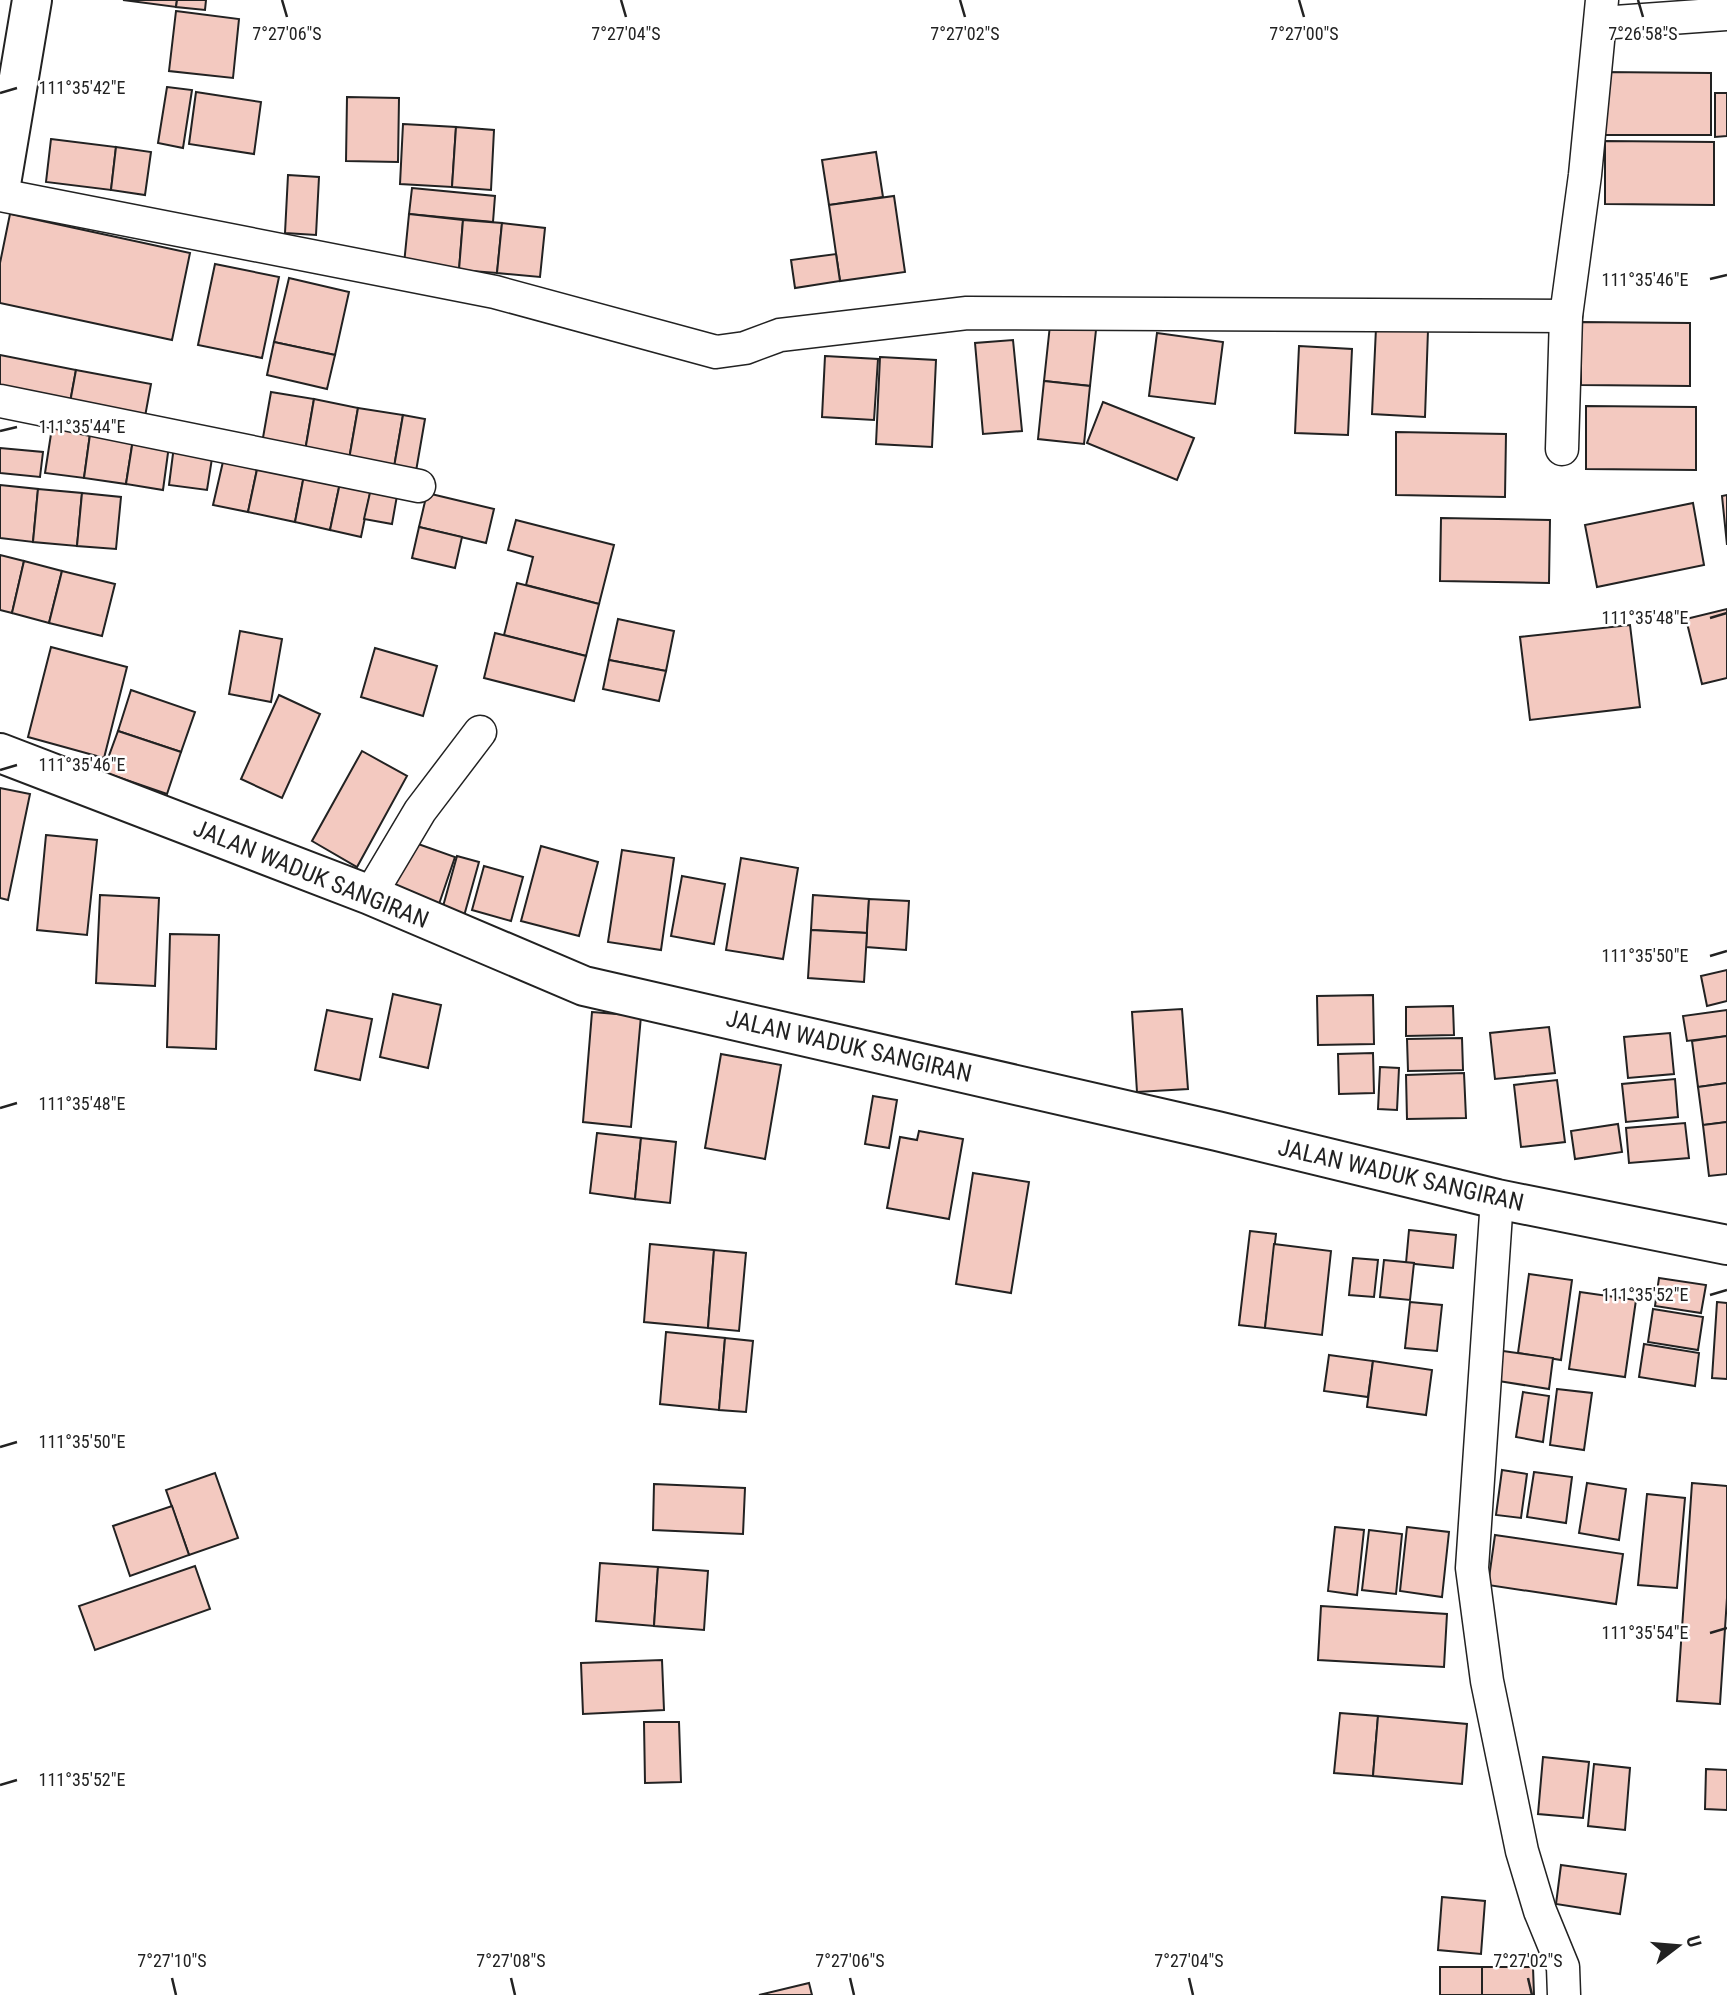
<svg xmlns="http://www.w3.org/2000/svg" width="1727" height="1995" font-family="'Roboto Condensed',sans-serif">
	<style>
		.building { fill: #f3c9c0; stroke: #222; stroke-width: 2 }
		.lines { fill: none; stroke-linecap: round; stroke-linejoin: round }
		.street-casing { stroke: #222; stroke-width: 35 }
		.secondary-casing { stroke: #222; stroke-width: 42 }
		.highway-casing { stroke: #222; stroke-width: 42 }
		.street { stroke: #fff; stroke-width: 32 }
		.secondary { stroke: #fff; stroke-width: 38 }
		.highway { stroke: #fff; stroke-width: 38 }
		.ticks { fill: none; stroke: #222; stroke-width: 2.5 }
		.labels { text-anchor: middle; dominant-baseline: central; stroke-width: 5; stroke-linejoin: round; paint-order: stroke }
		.street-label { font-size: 24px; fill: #222; stroke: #fff }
		.ticks-label { font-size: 18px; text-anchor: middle; fill: #222; stroke: #fff; stroke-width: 5; stroke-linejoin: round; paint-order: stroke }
	</style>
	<rect width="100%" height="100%" fill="#fff"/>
	<g class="building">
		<polygon points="123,0 177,0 176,7"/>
		<polygon points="177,0 206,0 205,10 176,7"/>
		<polygon points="176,11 239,19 233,78 169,71"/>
		<polygon points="1602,72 1711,73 1711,135 1602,135"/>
		<polygon points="167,87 192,90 183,148 158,143"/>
		<polygon points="196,92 261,102 254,154 189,144"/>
		<polygon points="1715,93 1727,93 1727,136 1715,137"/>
		<polygon points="347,97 399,98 398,162 346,161"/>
		<polygon points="403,124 456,127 452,187 400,184"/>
		<polygon points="456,127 494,130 491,190 452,187"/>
		<polygon points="51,139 116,147 111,190 46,182"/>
		<polygon points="1605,141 1714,142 1714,205 1605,204"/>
		<polygon points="116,147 151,152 145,195 111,190"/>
		<polygon points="876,152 883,197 829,205 822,160"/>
		<polygon points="288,175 319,177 316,235 285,233"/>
		<polygon points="412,188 495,196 493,222 409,214"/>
		<polygon points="894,196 905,272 840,281 829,205"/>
		<polygon points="10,214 190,253 172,340 0,303 0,263"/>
		<polygon points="409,214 463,220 459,270 404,264"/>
		<polygon points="463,220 502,223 497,273 459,270"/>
		<polygon points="502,223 545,228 540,277 497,273"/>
		<polygon points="836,254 840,281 795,288 791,260"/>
		<polygon points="215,264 279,277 262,358 198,345"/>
		<polygon points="289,278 349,292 335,355 274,342"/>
		<polygon points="1581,322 1690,323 1690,386 1581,385"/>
		<polygon points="1050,325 1096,330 1090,386 1044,381"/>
		<polygon points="1376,328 1428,330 1425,417 1372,414"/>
		<polygon points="1157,333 1223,342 1215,404 1149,396"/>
		<polygon points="1013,340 1022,431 983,434 975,343"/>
		<polygon points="274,342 335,355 327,389 267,375"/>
		<polygon points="1299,346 1352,349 1348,435 1295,433"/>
		<polygon points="0,355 76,370 69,408 0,394"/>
		<polygon points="825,356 878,359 874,420 822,417"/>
		<polygon points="880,357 936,360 932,447 876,444"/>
		<polygon points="76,370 151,384 144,422 69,408"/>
		<polygon points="1044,381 1090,386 1084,444 1038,439"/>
		<polygon points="271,392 314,399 304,457 261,449"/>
		<polygon points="314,399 358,408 348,465 304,457"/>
		<polygon points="1103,402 1194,438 1177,480 1087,443"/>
		<polygon points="1586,406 1696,407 1696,470 1586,469"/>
		<polygon points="358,408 403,415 393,473 348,465"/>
		<polygon points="403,415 425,419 415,477 393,473"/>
		<polygon points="53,421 91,427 84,478 45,473"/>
		<polygon points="91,427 134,433 126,484 84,478"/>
		<polygon points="1396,432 1506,434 1505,497 1396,495"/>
		<polygon points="134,433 170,438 163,490 126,484"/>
		<polygon points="174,446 213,452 207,490 169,485"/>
		<polygon points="0,448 43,452 40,477 0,473"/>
		<polygon points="225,453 259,460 248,512 213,505"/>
		<polygon points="259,460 305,470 295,522 248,512"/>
		<polygon points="305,470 341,478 330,530 295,522"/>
		<polygon points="341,478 372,484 361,537 330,530"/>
		<polygon points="372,484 398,490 392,524 364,519"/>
		<polygon points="0,485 38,489 33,542 0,538"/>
		<polygon points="38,489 82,493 77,546 33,542"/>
		<polygon points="82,493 121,497 116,549 77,546"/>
		<polygon points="427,493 494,509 486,543 419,527"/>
		<polygon points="1727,495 1727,545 1722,496"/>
		<polygon points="1693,503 1704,565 1597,587 1585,525"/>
		<polygon points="1441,518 1550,520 1549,583 1440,581"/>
		<polygon points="516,520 614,545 599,604 526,585 533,557 508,550"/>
		<polygon points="419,527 462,537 455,568 412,558"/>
		<polygon points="0,555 24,561 12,613 0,610"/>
		<polygon points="24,561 62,571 49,623 12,613"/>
		<polygon points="62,571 115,584 102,636 49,623"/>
		<polygon points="517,583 599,604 586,656 504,635"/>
		<polygon points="1727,609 1727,678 1702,684 1686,619"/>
		<polygon points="618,619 674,631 666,671 609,660"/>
		<polygon points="1630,625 1640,707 1530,720 1520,637"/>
		<polygon points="240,631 282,639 271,702 229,694"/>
		<polygon points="495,633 586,656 574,701 484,678"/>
		<polygon points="51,647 127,667 104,758 28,737"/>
		<polygon points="375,648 437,666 423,716 361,697"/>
		<polygon points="609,660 666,671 659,701 603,689"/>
		<polygon points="131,690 195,712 181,752 118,731"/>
		<polygon points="279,695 320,714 282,798 241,779"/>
		<polygon points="118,731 181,752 167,794 103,772"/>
		<polygon points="362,751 407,776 357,867 312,841"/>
		<polygon points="0,788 30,794 8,900 0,898"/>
		<polygon points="46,835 97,840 87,935 37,930"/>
		<polygon points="407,840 455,857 438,907 390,889"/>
		<polygon points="541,846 598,862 579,936 521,921"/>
		<polygon points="622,850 674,858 661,950 608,942"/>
		<polygon points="457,856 479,862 464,916 442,910"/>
		<polygon points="741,858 798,868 783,959 726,950"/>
		<polygon points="484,866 523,877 511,921 472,910"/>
		<polygon points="682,876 725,884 714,944 671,936"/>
		<polygon points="100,895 159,898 155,986 96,983"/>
		<polygon points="813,895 869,899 867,933 811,930"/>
		<polygon points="869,899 909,901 906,950 866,947"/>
		<polygon points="811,930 867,933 864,982 808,978"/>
		<polygon points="170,934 219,935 216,1049 167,1047"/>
		<polygon points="1727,970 1727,1001 1707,1006 1701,976"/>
		<polygon points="393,994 441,1005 428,1068 380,1057"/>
		<polygon points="1373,995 1374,1044 1318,1045 1317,996"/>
		<polygon points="1453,1006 1454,1035 1406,1036 1406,1007"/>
		<polygon points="1182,1009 1188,1089 1137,1092 1132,1012"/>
		<polygon points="327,1010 372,1019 360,1080 315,1070"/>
		<polygon points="1727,1010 1727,1036 1687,1041 1683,1016"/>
		<polygon points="592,1012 641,1016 631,1127 583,1122"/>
		<polygon points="1549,1027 1555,1073 1495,1079 1490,1033"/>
		<polygon points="1670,1033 1674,1074 1628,1078 1624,1037"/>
		<polygon points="1727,1036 1727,1083 1698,1087 1692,1041"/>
		<polygon points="1462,1038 1463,1070 1408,1071 1407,1039"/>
		<polygon points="1373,1053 1374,1093 1339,1094 1338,1054"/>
		<polygon points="721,1054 781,1065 765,1159 705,1148"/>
		<polygon points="1380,1067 1399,1068 1397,1110 1378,1109"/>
		<polygon points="1464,1073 1466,1118 1407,1119 1406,1075"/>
		<polygon points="1675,1079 1678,1117 1626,1122 1622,1084"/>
		<polygon points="1557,1080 1565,1142 1521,1147 1514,1085"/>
		<polygon points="1727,1083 1727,1122 1703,1125 1698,1087"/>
		<polygon points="873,1096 897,1100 889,1148 865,1144"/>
		<polygon points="1727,1122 1727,1174 1709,1176 1703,1125"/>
		<polygon points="1685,1123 1689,1158 1629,1163 1626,1128"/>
		<polygon points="1618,1124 1622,1152 1575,1159 1571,1131"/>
		<polygon points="919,1131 963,1139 949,1219 887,1208 900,1137 917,1140"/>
		<polygon points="597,1133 641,1138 635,1199 590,1193"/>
		<polygon points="641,1138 676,1142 670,1203 635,1199"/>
		<polygon points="973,1173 1029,1182 1011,1293 956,1284"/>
		<polygon points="1409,1230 1456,1235 1453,1268 1406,1263"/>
		<polygon points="1250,1231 1276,1234 1265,1328 1239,1325"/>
		<polygon points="650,1244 714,1250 708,1328 644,1322"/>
		<polygon points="1274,1244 1331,1251 1322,1335 1265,1328"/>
		<polygon points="714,1250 746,1253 739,1331 708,1328"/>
		<polygon points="1353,1258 1378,1260 1374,1297 1349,1295"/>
		<polygon points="1384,1260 1414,1263 1410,1300 1380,1297"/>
		<polygon points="1529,1274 1572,1280 1561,1360 1518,1353"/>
		<polygon points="1659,1278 1706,1285 1701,1313 1655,1306"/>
		<polygon points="1580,1292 1636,1300 1625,1377 1569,1369"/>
		<polygon points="1410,1302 1442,1305 1437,1351 1405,1348"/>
		<polygon points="1717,1302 1727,1303 1727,1379 1712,1378"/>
		<polygon points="1653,1309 1703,1317 1698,1350 1648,1342"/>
		<polygon points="666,1332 725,1338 719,1410 660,1404"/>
		<polygon points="725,1338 753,1341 746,1412 719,1410"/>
		<polygon points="1644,1344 1699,1353 1695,1386 1639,1377"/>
		<polygon points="1496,1350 1553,1358 1549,1389 1492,1380"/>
		<polygon points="1329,1355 1373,1361 1368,1397 1324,1391"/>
		<polygon points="1373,1361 1432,1370 1426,1415 1367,1407"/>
		<polygon points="1557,1389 1592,1393 1584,1450 1550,1445"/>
		<polygon points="1523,1392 1549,1396 1543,1442 1516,1437"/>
		<polygon points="1502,1470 1527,1474 1521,1518 1496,1515"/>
		<polygon points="1534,1472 1572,1477 1566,1523 1527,1517"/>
		<polygon points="215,1473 238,1538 189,1555 166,1490"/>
		<polygon points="1587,1483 1626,1489 1619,1540 1579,1533"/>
		<polygon points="1692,1483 1727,1486 1727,1598 1720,1704 1677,1701"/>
		<polygon points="654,1484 745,1488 743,1534 653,1530"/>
		<polygon points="1647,1494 1685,1498 1677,1588 1638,1585"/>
		<polygon points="172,1506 189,1555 130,1576 113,1526"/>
		<polygon points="1335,1527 1364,1530 1357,1595 1328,1591"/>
		<polygon points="1407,1527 1449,1532 1442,1597 1400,1591"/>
		<polygon points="1369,1530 1402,1534 1396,1594 1362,1590"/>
		<polygon points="1495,1535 1623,1554 1616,1604 1488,1585"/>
		<polygon points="600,1563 658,1567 654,1626 596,1621"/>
		<polygon points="195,1566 210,1609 95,1650 79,1606"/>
		<polygon points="658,1567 708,1571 704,1630 654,1626"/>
		<polygon points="1321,1606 1447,1614 1444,1667 1318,1660"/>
		<polygon points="662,1660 664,1710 583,1714 581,1663"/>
		<polygon points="1340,1713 1378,1716 1373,1776 1334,1773"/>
		<polygon points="1378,1716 1467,1724 1462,1784 1373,1776"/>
		<polygon points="644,1722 679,1722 681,1782 645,1783"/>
		<polygon points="1543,1757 1589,1762 1583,1818 1538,1814"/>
		<polygon points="1594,1764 1630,1768 1625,1830 1588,1826"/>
		<polygon points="1706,1769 1727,1770 1727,1810 1705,1809"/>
		<polygon points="1561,1865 1626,1874 1620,1914 1556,1904"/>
		<polygon points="1442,1897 1485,1901 1481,1954 1438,1950"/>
		<rect x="1440" y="1967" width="42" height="28"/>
		<polygon points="1482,1967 1533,1967 1534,1995 1482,1995"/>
		<polygon points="809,1983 812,1995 759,1995"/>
	</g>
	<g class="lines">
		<defs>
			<g id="street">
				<polyline points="1601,23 1727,14"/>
				<polyline points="0,195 495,292 716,352 745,348 780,335 967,313 1566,316"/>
				<polyline points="0,401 419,486"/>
				<polyline points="1562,449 1566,316 1585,175 1602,0"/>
				<polyline points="370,895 420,811 480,732"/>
				<polyline points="1497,1199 1472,1568 1487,1681 1522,1851 1540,1911 1563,1967 1564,1995"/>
			</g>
			<polyline id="secondary" points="0,753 370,895 584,986 1217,1131 1497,1199 1727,1245"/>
			<polyline id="highway" points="0,190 32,0"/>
		</defs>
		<use href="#street" class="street-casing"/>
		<use href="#secondary" class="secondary-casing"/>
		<use href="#highway" class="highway-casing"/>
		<use href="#street" class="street"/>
		<use href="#secondary" class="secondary"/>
		<use href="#highway" class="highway"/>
	</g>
	<path class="ticks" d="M282 0 287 17M621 0 626 17M960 0 965 17M1299 0 1304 17M1638 0 1643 17M0 93 17 88M1710 279 1727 275M0 431 17 427M1710 618 1727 613M0 770 17 765M1710 956 1727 951M0 1108 17 1103M1710 1295 1727 1290M0 1447 17 1442M1710 1633 1727 1628M0 1785 17 1780M172 1978 176 1995M511 1978 515 1995M850 1978 854 1995M1189 1978 1193 1995M1528 1978 1532 1995"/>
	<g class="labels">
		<g class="street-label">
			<text transform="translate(311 874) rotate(22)">JALAN WADUK SANGIRAN</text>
			<text transform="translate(849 1046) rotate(13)">JALAN WADUK SANGIRAN</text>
			<text transform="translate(1401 1175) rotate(13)">JALAN WADUK SANGIRAN</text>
		</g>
	</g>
	<g class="ticks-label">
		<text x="287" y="40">7°27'06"S</text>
		<text x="626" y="40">7°27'04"S</text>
		<text x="965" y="40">7°27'02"S</text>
		<text x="1304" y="40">7°27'00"S</text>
		<text x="1643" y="40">7°26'58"S</text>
		<text x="82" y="94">111°35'42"E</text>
		<text x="1645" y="286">111°35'46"E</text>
		<text x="82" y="433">111°35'44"E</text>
		<text x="1645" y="624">111°35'48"E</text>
		<text x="82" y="771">111°35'46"E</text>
		<text x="1645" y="962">111°35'50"E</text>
		<text x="82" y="1110">111°35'48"E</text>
		<text x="1645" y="1301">111°35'52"E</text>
		<text x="82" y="1448">111°35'50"E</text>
		<text x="1645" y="1639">111°35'54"E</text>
		<text x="82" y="1786">111°35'52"E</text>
		<text x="172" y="1967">7°27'10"S</text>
		<text x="511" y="1967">7°27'08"S</text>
		<text x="850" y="1967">7°27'06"S</text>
		<text x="1189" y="1967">7°27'04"S</text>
		<text x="1528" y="1967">7°27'02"S</text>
	</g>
	<g transform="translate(1678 1946) rotate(74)" stroke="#ffffff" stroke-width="5" paint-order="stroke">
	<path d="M0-5L12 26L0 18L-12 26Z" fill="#222222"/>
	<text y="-10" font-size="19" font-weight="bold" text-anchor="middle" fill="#222222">U</text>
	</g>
</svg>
